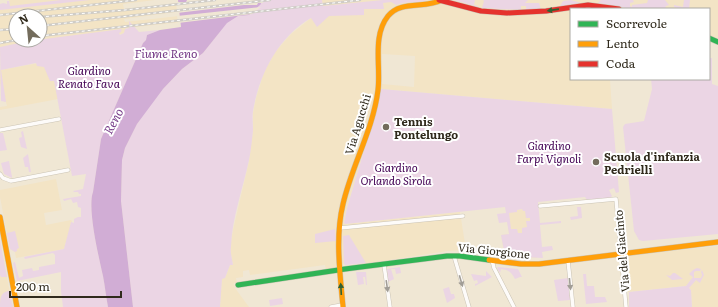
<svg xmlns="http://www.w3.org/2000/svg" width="718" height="307" font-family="Literata,serif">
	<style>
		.built { fill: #f3e4c5; fill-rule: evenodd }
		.green { fill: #ebd5e4; fill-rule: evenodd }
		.water { fill: #d1add5 }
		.pier { fill: #f0e7d4 }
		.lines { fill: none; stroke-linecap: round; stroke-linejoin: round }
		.street-casing { stroke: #cbc4b5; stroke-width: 4.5 }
		.fast-casing { stroke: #cbc4b5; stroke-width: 6 }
		.slow-casing { stroke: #cbc4b5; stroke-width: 6 }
		.jam-casing { stroke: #cbc4b5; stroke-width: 6 }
		.street { stroke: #fdfbf9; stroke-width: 3.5 }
		.fast { stroke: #30b455; stroke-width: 5 }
		.slow { stroke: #ff9f0a; stroke-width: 5 }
		.jam { stroke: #e5322d; stroke-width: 5 }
		.rail-casing { stroke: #cfccc6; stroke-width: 2.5 }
		.rail { stroke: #fff; stroke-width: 1; stroke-dasharray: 3; stroke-linecap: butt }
		.oneway { fill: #306133 }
		.oneway2 { fill: #a19d96 }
		.poi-dot { fill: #736c5c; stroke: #fff; stroke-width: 1.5 }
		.labels { text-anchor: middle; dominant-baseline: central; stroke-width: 4; stroke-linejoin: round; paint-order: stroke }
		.park-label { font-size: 11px; font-style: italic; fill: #420153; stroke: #fff }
		.poi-label { font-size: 11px; font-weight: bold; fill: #302a1c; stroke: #fff; text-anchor: start }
		.street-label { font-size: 11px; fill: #302a1c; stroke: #fff }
		.water-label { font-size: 12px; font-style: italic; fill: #753a87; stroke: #fff }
	</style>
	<rect width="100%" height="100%" fill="#f0e7d4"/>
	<g class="built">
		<path d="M9 0H155L123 4 124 9 178 3V0H718V39L709 36V9H632L623 7V9H571V79H610L612 109 382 89 378 104 347 208 344 223 346 224 460 212 466 250 448 251 370 263 337 264 336 268 326 270 325 265 250 275 249 270 243 271V277L236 278 237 283H234L235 288 249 307H220L222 278H225L230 265H233L230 248 233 230 249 161 253 130V113L256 98 264 72 275 52 291 34 311 18 309 8 127 28 125 29V32L122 34 0 56V7L10 6ZM176 12H179V16L125 22 124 19ZM16 16H40V40H16ZM382 54 415 56 414 87 382 84Z"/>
		<polygon points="50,61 58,99 0,110 0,107 7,106 6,102 4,102 0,82 0,70"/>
		<polygon points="56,179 62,210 44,213 46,225 71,220 72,221 64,249 16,258 15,252 10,249 0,197 0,190"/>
		<polygon points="533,208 537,258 505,256 501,235 509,234 506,211"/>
		<polygon points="718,246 718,307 692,307 691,290 689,288 696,280 693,277 686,286 628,292 624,256"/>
		<polygon points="0,259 3,259 13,307 0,307"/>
	</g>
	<g class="green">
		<polygon points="61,0 90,0 0,10 0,4 3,3 7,4 7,1 9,1 10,6"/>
		<path d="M230 0H322L323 6 383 0H427C419 4 408 0 396 5L391 2 383 3 384 9H364V15L329 16 317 27 311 18C278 37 259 75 253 111 252 117 253 123 253 130 252 140 251 150 249 160 243 189 232 217 231 247 230 252 232 259 233 265H230L225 278 222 279 220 307H133L121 201 122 160 125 148 137 124 151 103 163 89 182 69 203 53 218 34Z"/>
		<polygon points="454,0 475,0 474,5 478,6 478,7"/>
		<polygon points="483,0 528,0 525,3 539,3 541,9 526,10 526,6 521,6 521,10 482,8 484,1"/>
		<polygon points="571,0 581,3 555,7 560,6 563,1"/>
		<polygon points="601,0 633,0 634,2 630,3 630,6 632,7 632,5 647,3 648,0 665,0 669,5 666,6 665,9 632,9 598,3"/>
		<polygon points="684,0 690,0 689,9 680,9 674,7 674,5 683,7"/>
		<path d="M129 21 139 32 160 30 147 35 146 40 143 43 101 139 93 192C87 208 99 258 103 276 105 286 106 297 108 307H63L61 291V272L17 281 13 263 15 262 19 278 23 276 22 270 32 268 33 271 39 270V267L55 264V255L53 253 25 259 24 257 64 249 71 222 74 223V219L78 217H81V208L78 207 77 202 73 203 71 199 64 201 63 199 81 196V194H79L78 192H74L73 191 83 189 86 174 72 176 54 81H50L44 67 37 66 36 63 1 70 6 102 1 101 0 47 29 41 122 29 121 32 119 33 120 35 124 33 125 29 129 28Z"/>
		<polygon points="709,58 712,58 712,84 718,86 718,234 643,241 639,240 634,231 623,127 625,124 644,121 652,89 651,79 709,79"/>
		<path d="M381 89 612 109 619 192 616 193 614 188 609 190 612 196 610 198 587 200 585 197 538 202 540 223 561 221V223L540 225 542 247 552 246 553 250 542 252 543 258 505 256 501 235 509 234 507 222 499 223 497 214 506 213 505 207 345 224 344 223 347 208 378 104ZM522 209 523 211H525L526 218H530V221H526L527 227 522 228V233H518L517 229H511L509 213 517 212V210Z"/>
		<polygon points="23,131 27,149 21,147 19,138 22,137 21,132"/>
		<polygon points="0,133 3,133 7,150 0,151"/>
		<polygon points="28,154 31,172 29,172 28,167 25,167 23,158"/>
		<polygon points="9,161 12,177 12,178 4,174 1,163"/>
		<polygon points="577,207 581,207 582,218 571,220 570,217 578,216"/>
		<polygon points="335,229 336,241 315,243 315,234"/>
		<polygon points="15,231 19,248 17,249 17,251 15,252 10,249 7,233"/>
		<polygon points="349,235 366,263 345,265 344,264 343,236"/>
		<polygon points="0,240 7,277 1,277 0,275"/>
		<polygon points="400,267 401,273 396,274 395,269 391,269 394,279 388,282 387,269"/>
		<path d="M498 267 518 269 522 277H520L515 279C511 272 509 270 501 269L500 273 497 268Z"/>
		<polygon points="697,268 701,269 700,271 696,271 694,272 694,278 701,278 702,275 701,272 702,270 704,275 700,283 696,280 689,288 691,290 692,307 629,307 629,292 686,286 693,277 689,274 693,270"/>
		<polygon points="486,271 492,277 475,286 475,284 478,283 477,280 474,281 471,274 486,276"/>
		<polygon points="356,272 366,272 367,285 366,285 365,277 363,277 364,284 358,285"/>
		<polygon points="673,273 675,273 683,279 672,280 666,275 670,276"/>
		<polygon points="583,274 586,274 587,286 594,286 595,297 605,297 607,302 586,304"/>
		<polygon points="568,278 570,300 558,301 554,280"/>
		<polygon points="449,287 451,294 454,294 455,298 447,303 443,289"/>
		<path d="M8 291H9L13 307H0C0 299 0 293 8 291Z"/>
		<polygon points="282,298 283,304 270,306 269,300"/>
	</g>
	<path class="water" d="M178 0H260L261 4 249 15 238 16 227 23 203 53 182 69 163 89 137 124 125 148 122 160 121 201 133 307H108C106 297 105 286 103 276 99 258 87 208 93 192L101 139 143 43 146 40 147 35 160 30 181 27Z"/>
	<g class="pier">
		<polygon points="187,0 262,0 263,3 258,3 257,5 244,5 177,13 176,2 186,2"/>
		<polygon points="261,7 252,14 178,23 177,16"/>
	</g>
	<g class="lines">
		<defs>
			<g id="street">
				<polyline points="0,130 59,119"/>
				<polyline points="0,174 3,178 11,181 68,170"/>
				<polyline points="540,206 616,199 626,307"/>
				<polyline points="340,228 463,216"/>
				<polyline points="454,256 469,307"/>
				<polyline points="492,260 494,268 514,307"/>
				<polyline points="568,261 573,307"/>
				<polyline points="384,265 390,307"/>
				<polyline points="331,307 342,305"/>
			</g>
			<g id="fast">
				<polyline points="709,38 718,42"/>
				<polyline points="238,285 345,269 447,256 460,256 489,260"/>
			</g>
			<g id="slow">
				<polyline points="0,217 17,307"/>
				<polyline points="489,260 521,264 539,264 718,242"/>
				<path d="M343 307C340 273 335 237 343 204 352 165 373 130 378 90 381 66 372 36 388 16 401 0 424 9 442 0"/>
			</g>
			<polyline id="jam" points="439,0 481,11 507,13 546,11 588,5 619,9"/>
		</defs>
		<use href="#street" class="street-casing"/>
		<use href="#fast" class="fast-casing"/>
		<use href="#slow" class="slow-casing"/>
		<use href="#jam" class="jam-casing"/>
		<use href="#street" class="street"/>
		<use href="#fast" class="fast"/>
		<use href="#slow" class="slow"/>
		<use href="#jam" class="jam"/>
		<defs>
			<g id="rail">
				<polyline points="0,15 136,0"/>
				<polyline points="40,17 125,10 215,0"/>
				<polyline points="40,26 270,0"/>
				<polyline points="0,30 16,29"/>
				<polyline points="40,36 360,0"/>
				<polyline points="0,43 16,40"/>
			</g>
		</defs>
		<use href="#rail" class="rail-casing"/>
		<use href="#rail" class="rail"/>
	</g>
	<defs><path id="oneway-solid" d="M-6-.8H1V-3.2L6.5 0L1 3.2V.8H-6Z"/></defs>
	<g class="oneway">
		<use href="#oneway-solid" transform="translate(553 10) rotate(172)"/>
		<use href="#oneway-solid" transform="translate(341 289) rotate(-93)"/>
	</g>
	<g class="oneway2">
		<use href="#oneway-solid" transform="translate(461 281) rotate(74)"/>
		<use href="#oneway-solid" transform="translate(570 284) rotate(84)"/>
		<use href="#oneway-solid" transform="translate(387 286) rotate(82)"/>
	</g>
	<g class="poi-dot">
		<circle cx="386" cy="127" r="4"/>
		<circle cx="596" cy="162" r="4"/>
	</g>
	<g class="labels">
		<g class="park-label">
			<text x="89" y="70">Giardino<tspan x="89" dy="13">Renato Fava</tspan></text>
			<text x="549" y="145">Giardino<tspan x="549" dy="13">Farpi Vignoli</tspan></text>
			<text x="396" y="167">Giardino<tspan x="396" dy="13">Orlando Sirola</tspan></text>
		</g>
		<g class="poi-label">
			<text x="394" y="121">Tennis<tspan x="394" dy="13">Pontelungo</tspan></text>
			<text x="604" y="156">Scuola d'infanzia<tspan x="604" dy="13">Pedrielli</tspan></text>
		</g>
		<g class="street-label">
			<text transform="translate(357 124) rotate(-73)">Via Agucchi</text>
			<text transform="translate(494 250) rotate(6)">Via Giorgione</text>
			<text transform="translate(621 251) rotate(-95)">Via del Giacinto</text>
		</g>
		<g class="water-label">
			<text x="166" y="53">Fiume Reno</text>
			<text transform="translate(113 121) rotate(-62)">Reno</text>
		</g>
	</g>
	<rect x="570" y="8" width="140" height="72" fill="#ffffff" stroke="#acaaa4"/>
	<rect x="578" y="21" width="20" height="6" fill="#30b455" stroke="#acaaa4"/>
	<text x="606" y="28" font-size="12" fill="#302a1c">Scorrevole</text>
	<rect x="578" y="41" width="20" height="6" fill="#ff9f0a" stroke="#acaaa4"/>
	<text x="606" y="48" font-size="12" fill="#302a1c">Lento</text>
	<rect x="578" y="61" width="20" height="6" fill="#e5322d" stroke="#acaaa4"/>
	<text x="606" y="68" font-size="12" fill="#302a1c">Coda</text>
	<g transform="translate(28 28) rotate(333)"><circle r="19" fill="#ffffff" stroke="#acaaa4"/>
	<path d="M0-3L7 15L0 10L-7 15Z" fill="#736c5c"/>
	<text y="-6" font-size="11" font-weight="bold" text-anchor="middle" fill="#302a1c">N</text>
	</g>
	<path d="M10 291v6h111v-6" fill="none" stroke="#302a1c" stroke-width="2"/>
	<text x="16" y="291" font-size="12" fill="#302a1c" stroke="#ffffff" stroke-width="3" paint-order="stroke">200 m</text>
</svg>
